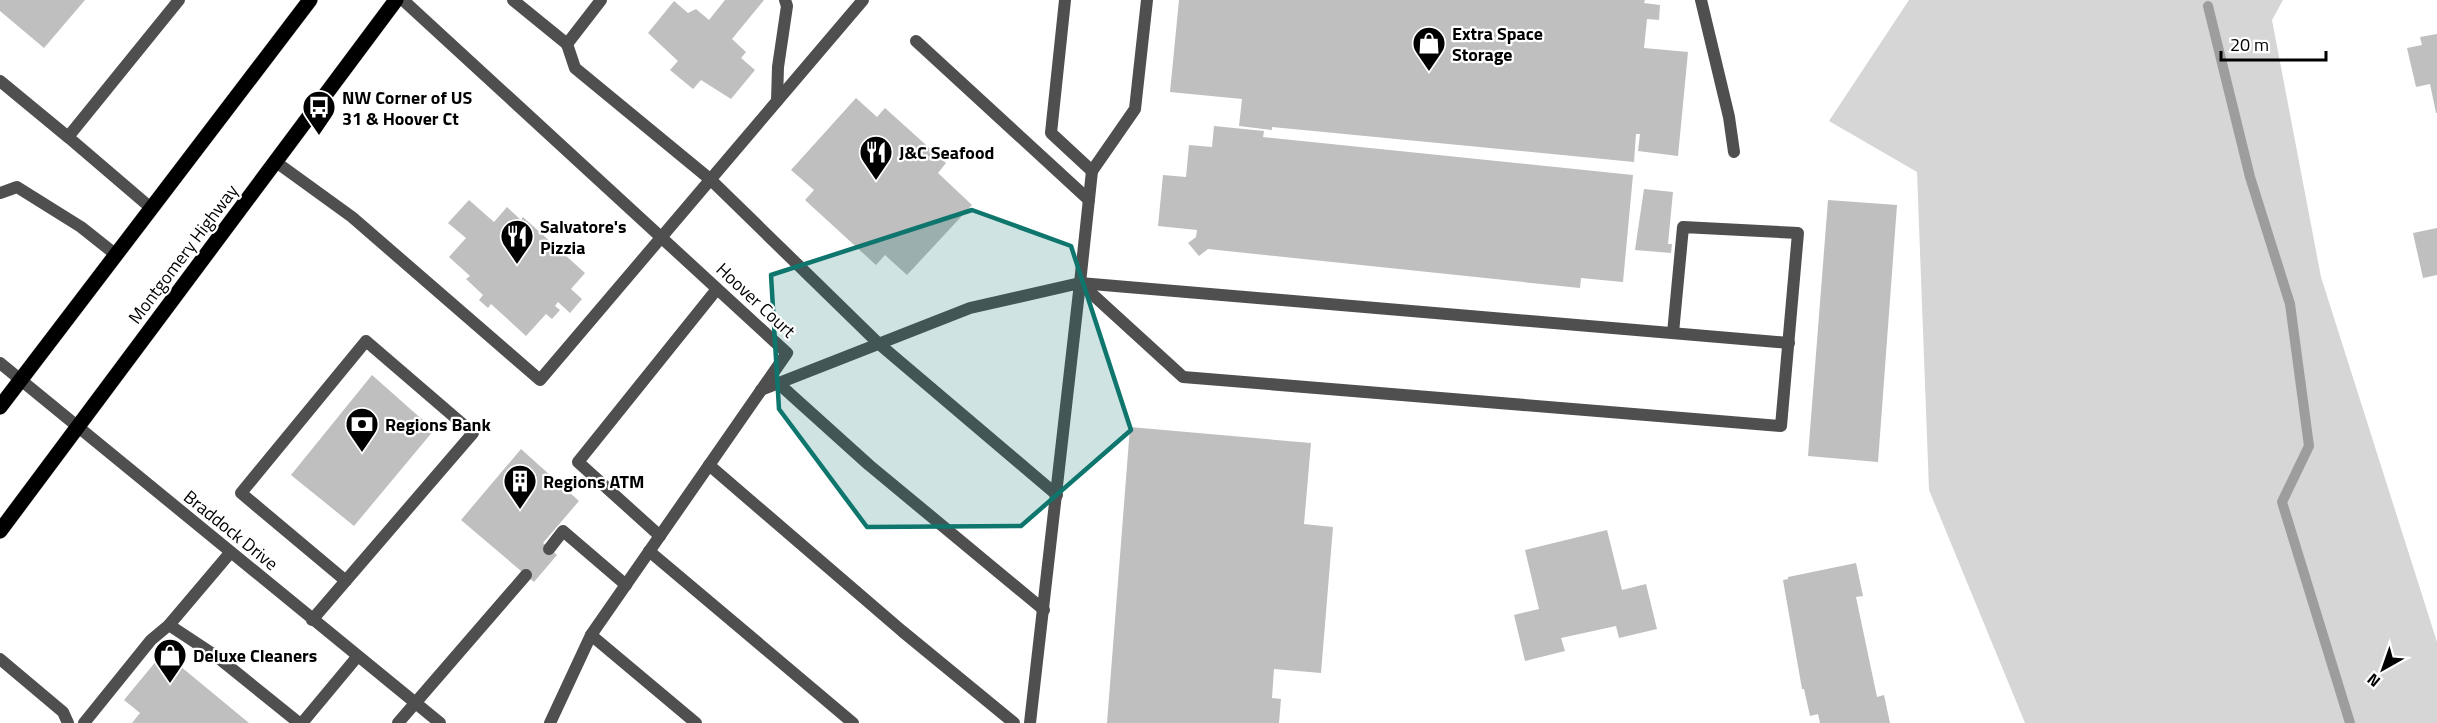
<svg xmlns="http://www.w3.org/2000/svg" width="2437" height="723" font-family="'Titillium Web',sans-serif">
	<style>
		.green { fill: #d6d6d6 }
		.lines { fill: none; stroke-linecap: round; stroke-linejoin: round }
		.stream { stroke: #9d9d9d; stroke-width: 10 }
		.building { fill: #bfbfbf }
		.primary-casing { stroke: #dbdbdb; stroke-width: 16 }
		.service { stroke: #4f4f4f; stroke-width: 12 }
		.minor { stroke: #4f4f4f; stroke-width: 12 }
		.primary { stroke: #000; stroke-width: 15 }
		.marked { fill: #0f766e; fill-opacity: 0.2; stroke: #0f766e; stroke-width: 4.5; stroke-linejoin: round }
		.labels { text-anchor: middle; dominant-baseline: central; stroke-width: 4.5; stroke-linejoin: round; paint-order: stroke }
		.poi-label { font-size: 18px; font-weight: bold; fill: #000; stroke: #fff; text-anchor: start }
		.street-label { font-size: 18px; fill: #000; stroke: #fff }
	</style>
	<rect width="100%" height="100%" fill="#fff"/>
	<polygon class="green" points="1909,0 2283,0 2272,20 2321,277 2437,642 2437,723 2025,723 1929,490 1917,172 1829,121"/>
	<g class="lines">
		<polyline class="stream" points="2208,6 2250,177 2290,304 2309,446 2282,502 2350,723"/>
	</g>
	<g class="building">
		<polygon points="0,0 85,0 44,48 0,11"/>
		<polygon points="725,0 764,0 732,39 746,52 741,58 755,70 731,99 701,80 693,89 670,70 678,61 648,33 674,1 688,13 696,9 709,20"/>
		<polygon points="1179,0 1645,0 1644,3 1660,5 1659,20 1647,19 1644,48 1688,52 1678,156 1638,151 1640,134 1636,134 1634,162 1272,127 1272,130 1239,126 1242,99 1170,92"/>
		<polygon points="2437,34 2437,113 2436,113 2430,84 2416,87 2407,48 2422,45 2420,37"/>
		<polygon points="856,98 877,117 885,108 946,163 938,173 972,205 907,275 885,255 876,265 805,200 814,190 791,170"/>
		<polygon points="1214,126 1264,131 1263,137 1633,175 1623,282 1581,278 1580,288 1208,249 1199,256 1188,243 1196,237 1197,230 1158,226 1163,175 1186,177 1189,145 1212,147"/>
		<polygon points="1644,189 1673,192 1668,244 1672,244 1671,253 1635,250"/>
		<polygon points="469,200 494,222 507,207 521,220 523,217 585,273 571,289 582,299 570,313 558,302 555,306 560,310 552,319 546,314 526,336 491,304 488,308 479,300 483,295 466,279 470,276 449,257 466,238 448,223"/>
		<polygon points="1828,200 1897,205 1878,462 1808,456"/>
		<polygon points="2437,228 2437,275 2423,278 2413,233"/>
		<polygon points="372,375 434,430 354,526 291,475"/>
		<polygon points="1130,427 1311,443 1304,524 1333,527 1321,673 1274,669 1272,698 1281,699 1279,723 1107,723"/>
		<polygon points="521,449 579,501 543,543 557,555 534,582 461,520"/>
		<polygon points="1607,530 1622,590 1646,584 1657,629 1619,638 1616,626 1561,638 1565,651 1525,661 1514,615 1539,609 1525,550"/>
		<polygon points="1856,563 1863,596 1856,597 1877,697 1884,695 1890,723 1820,723 1818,714 1810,716 1804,689 1802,689 1783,580 1788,579 1788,577"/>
		<polygon points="162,654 178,668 180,666 249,723 132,723 140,713 124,700"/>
	</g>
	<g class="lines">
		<defs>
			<g id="primary">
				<polyline points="0,407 310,0"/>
				<polyline points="0,531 396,0"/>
			</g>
		</defs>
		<use href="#primary" class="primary-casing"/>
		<g class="service">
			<polyline points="403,0 787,353 591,635 550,723"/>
			<polyline points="513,0 567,44 601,0"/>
			<polyline points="1065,0 1051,133 1092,171 1135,109 1147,0"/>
			<polyline points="1701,0 1729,117 1734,152"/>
			<polyline points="916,41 1089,200"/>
			<polyline points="567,44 575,68 711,180 878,343 1057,495"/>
			<polyline points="0,81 68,137"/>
			<polyline points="777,101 778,67 787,6 785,0"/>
			<polyline points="276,162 352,217 540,380 863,0"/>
			<polyline points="0,193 17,187 81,227 115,254"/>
			<polyline points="151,208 68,137 179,0"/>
			<polyline points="1080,283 1183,377 1781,426 1798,233 1683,227 1673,333"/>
			<polyline points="1080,283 1789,343"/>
			<polyline points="1080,283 1092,171"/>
			<polyline points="778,383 869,465 1044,610"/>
			<polyline points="761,390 970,308 1080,283 1030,723"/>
			<polyline points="709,465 902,631 1014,723"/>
			<polyline points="660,536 578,462 717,289"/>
			<polyline points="549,549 563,531 626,585"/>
			<polyline points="649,551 853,723"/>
			<polyline points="312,620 473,433 366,341 241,493 346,581"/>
			<polyline points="169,625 230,553"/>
			<polyline points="591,635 696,723"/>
			<polyline points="0,659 63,712 68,723"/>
			<polyline points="84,723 151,640 169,625 216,656 299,723"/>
			<polyline points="302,723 357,657"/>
			<polyline points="398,723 526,575"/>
		</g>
		<polyline class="minor" points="0,363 440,723"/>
		<use href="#primary" class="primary"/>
	</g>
	<path class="marked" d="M972 210 1071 246 1131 430 1021 526 867 527 779 409 771 275Z"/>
	<defs>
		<symbol id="shop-pin" viewBox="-11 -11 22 30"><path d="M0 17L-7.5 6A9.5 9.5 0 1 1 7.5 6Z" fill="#000" stroke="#fff"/><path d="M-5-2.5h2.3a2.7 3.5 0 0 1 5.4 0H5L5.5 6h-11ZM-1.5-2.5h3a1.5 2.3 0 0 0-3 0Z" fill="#fff"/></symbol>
		<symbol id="bus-pin" viewBox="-11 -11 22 30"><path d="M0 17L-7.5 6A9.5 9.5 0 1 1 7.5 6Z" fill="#000" stroke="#fff"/><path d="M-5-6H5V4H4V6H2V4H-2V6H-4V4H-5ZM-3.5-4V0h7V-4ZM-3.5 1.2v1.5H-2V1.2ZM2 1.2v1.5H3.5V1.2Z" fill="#fff"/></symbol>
		<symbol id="restaurant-pin" viewBox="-11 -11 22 30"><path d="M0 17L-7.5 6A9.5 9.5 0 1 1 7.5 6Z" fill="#000" stroke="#fff"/><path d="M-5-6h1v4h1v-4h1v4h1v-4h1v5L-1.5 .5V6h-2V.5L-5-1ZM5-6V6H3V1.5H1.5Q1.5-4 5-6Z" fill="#fff"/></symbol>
		<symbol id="bank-pin" viewBox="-11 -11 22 30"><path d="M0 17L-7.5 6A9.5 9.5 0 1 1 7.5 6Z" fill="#000" stroke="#fff"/><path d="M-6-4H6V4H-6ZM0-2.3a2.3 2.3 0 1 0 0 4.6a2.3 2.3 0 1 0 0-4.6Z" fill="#fff"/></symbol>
		<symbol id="building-pin" viewBox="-11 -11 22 30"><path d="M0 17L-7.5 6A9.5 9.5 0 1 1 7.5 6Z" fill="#000" stroke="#fff"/><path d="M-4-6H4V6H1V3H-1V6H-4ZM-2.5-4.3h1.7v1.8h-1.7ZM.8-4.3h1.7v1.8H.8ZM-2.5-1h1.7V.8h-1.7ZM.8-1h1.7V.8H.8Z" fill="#fff"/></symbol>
	</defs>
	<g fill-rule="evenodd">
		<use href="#shop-pin" x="1410" y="24" width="38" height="52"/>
		<use href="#bus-pin" x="300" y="88" width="38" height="52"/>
		<use href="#restaurant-pin" x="857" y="133" width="38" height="52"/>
		<use href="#restaurant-pin" x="498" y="217" width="38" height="52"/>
		<use href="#bank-pin" x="343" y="405" width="38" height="52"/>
		<use href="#building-pin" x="501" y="462" width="38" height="52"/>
		<use href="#shop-pin" x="151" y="636" width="38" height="52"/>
	</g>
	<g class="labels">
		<g class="poi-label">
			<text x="1452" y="33">Extra Space<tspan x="1452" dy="21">Storage</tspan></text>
			<text x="342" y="97">NW Corner of US<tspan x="342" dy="21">31 &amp; Hoover Ct</tspan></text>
			<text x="899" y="152">J&amp;C Seafood</text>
			<text x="540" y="226">Salvatore's<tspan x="540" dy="21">Pizzia</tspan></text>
			<text x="385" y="424">Regions Bank</text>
			<text x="543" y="481">Regions ATM</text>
			<text x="193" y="655">Deluxe Cleaners</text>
		</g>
		<g class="street-label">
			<text transform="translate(183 254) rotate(-53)">Montgomery Highway</text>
			<text transform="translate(756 300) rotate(43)">Hoover Court</text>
			<text transform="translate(231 530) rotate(39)">Braddock Drive</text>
		</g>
	</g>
	<g transform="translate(2383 669) rotate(220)" stroke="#ffffff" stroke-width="4.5" paint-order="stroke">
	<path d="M0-4.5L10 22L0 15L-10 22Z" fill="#000000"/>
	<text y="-9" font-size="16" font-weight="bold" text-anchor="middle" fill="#000000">N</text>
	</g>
	<path d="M2221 51v9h105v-9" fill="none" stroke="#000000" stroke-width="3"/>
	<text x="2230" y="51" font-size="18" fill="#000000" stroke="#ffffff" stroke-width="4.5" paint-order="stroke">20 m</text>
</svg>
